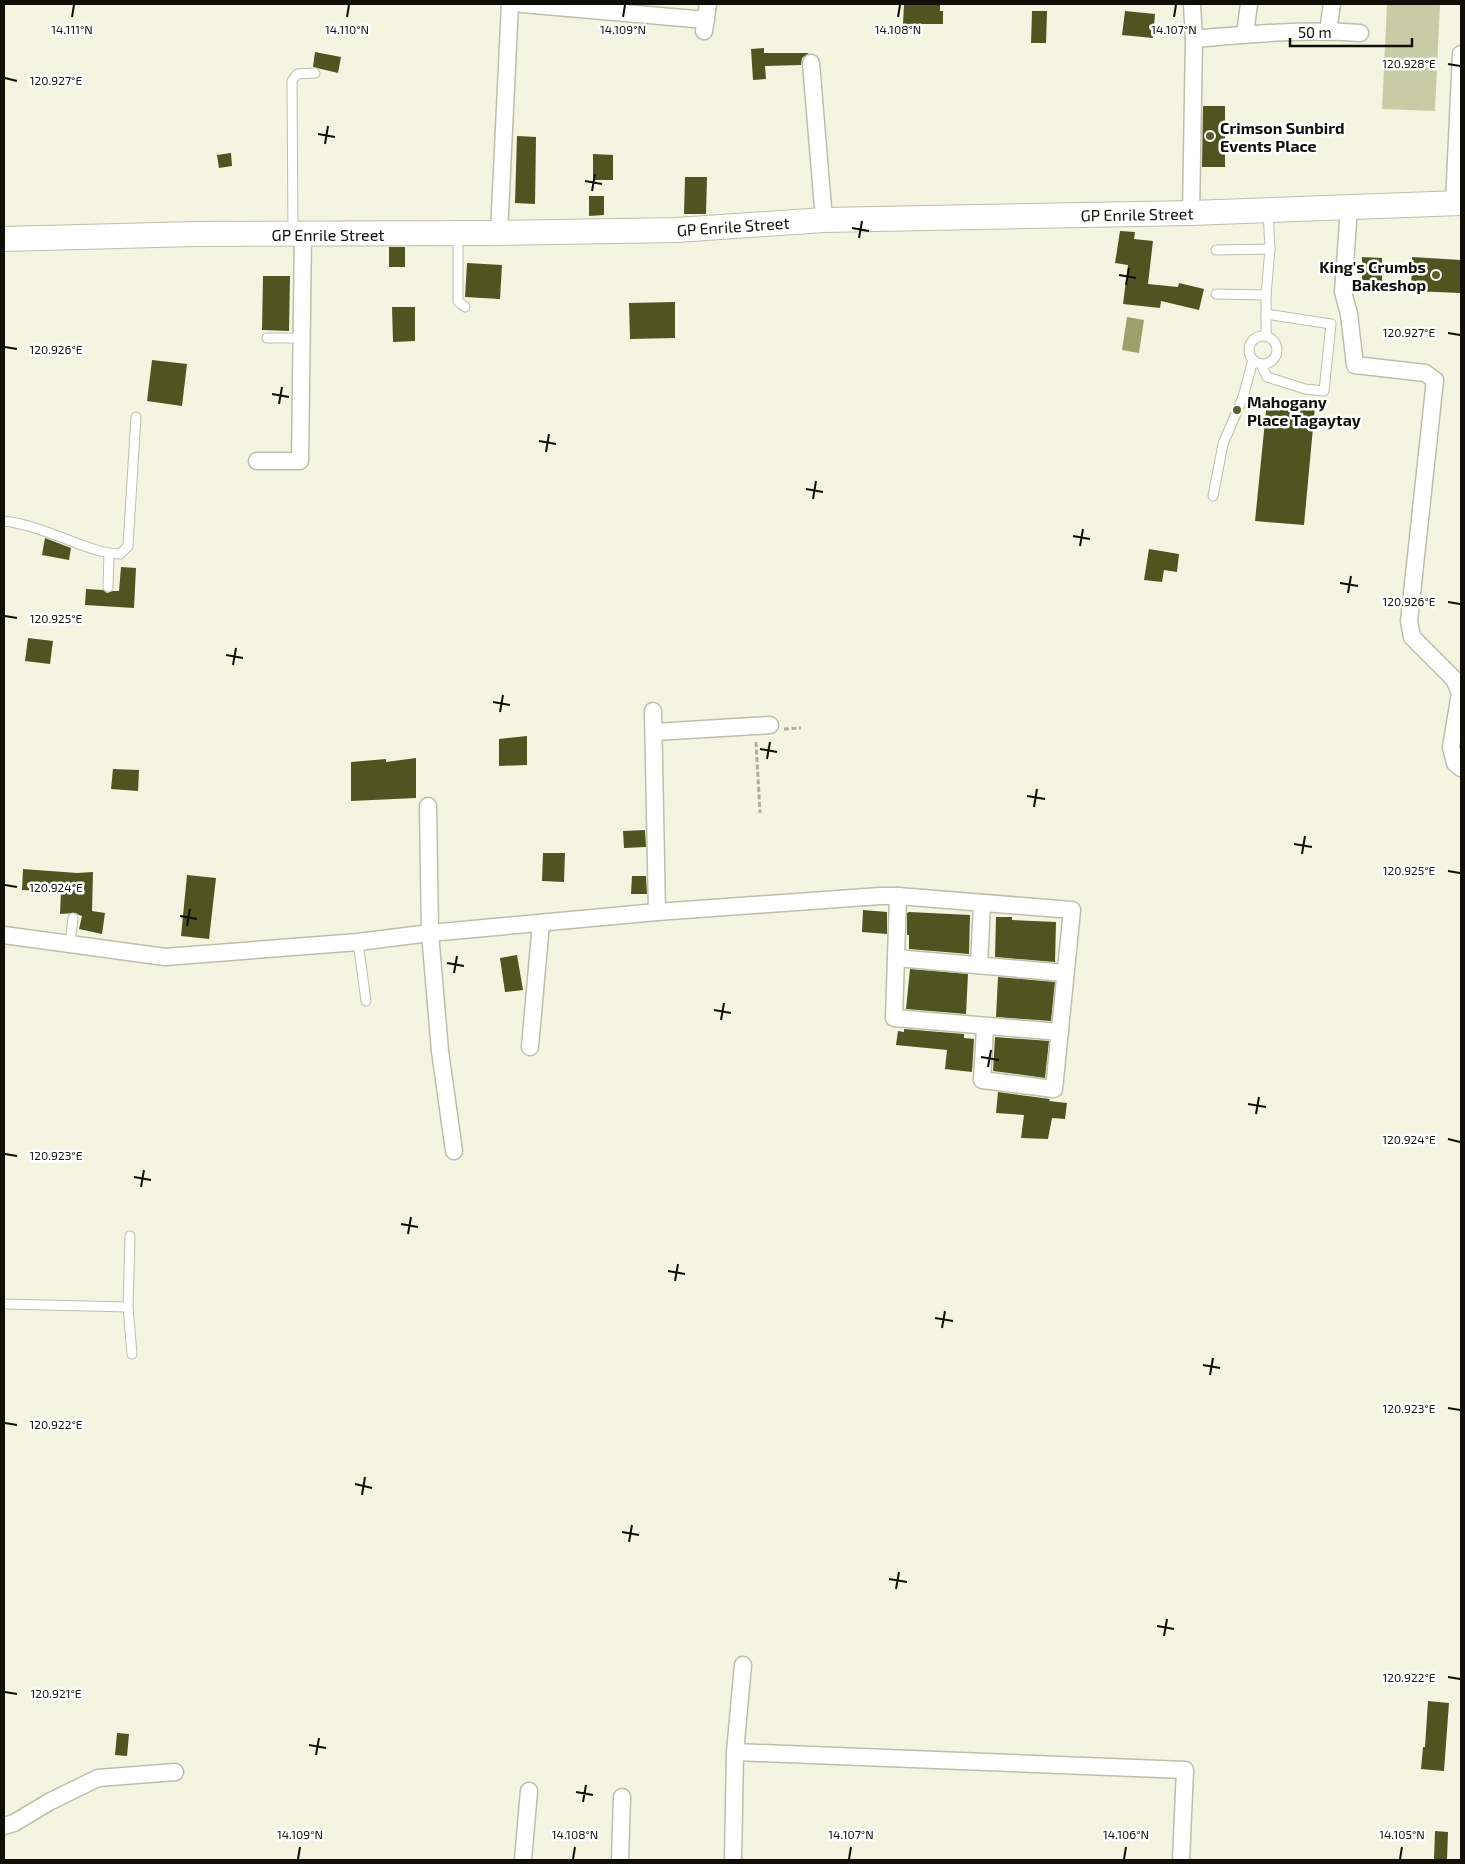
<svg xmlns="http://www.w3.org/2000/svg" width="1465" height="1864" font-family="'Exo 2',sans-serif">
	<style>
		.green { fill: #c8cca4 }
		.water { fill: #9ca16c }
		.building { fill: #505420 }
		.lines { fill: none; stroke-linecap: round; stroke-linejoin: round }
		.lane-casing { stroke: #bcbfaa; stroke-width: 11 }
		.street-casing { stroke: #bcbfaa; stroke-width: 19 }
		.secondary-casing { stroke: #bcbfaa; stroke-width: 26 }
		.path { stroke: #adaf9e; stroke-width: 3; stroke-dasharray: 5 2.5; stroke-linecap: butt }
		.lane { stroke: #fff; stroke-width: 9 }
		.street { stroke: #fff; stroke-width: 16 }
		.secondary { stroke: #fff; stroke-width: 24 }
		.ticks { fill: none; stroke: #0f0f08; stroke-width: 2 }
		.poi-dot { fill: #5a5e2c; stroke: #fff; stroke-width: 2 }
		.labels { text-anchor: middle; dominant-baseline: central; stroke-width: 5; stroke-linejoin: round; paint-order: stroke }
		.poi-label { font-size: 16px; font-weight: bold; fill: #0f0f08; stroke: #fff; text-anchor: start }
		.street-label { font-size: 16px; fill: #0f0f08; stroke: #fff }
		.ticks-label { font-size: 12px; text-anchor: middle; fill: #0f0f08; stroke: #fff; stroke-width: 5; stroke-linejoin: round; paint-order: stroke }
	</style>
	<rect width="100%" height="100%" fill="#f3f5e0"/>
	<polygon class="green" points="1387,4 1440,4 1435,111 1382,109"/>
	<polygon class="water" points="1127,317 1144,320 1139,353 1122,350"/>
	<g class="building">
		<polygon points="904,4 940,4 940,11 943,11 943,24 903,24"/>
		<polygon points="1032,11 1047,11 1046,43 1031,43"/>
		<polygon points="1125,11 1155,14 1153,38 1122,35"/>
		<polygon points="764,48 764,53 809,53 802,58 801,65 765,66 766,79 753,80 751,49"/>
		<polygon points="315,52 341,57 338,73 313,67"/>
		<polygon points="1203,106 1225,106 1225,167 1202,167"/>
		<polygon points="517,136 536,137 535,204 515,203"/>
		<polygon points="231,153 232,166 219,168 217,155"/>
		<polygon points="593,154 613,155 613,180 593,180"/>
		<polygon points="685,177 707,177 706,214 684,214"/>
		<polygon points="589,196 604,196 604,215 589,216"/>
		<polygon points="1120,231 1135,232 1134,239 1153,241 1148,284 1178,287 1179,283 1204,289 1199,310 1161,301 1160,308 1123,304 1128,265 1115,263"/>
		<rect x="389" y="247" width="16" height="20"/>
		<polygon points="1362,257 1382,258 1382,281 1362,280"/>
		<polygon points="1412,257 1461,260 1461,293 1411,291"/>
		<polygon points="467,263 502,265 500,299 465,297"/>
		<polygon points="263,276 290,276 289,331 262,330"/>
		<polygon points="675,302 675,338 630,339 629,303"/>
		<polygon points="392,307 415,307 415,341 393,342"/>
		<polygon points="152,360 187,364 182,406 147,401"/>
		<polygon points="1267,401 1315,406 1304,525 1255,521"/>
		<polygon points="45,538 71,548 69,560 42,555"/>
		<polygon points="1149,549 1179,554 1177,572 1164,570 1162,582 1144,580"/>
		<polygon points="121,567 136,568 134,608 85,605 86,589 103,590 107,593 113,591 119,591"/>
		<polygon points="28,638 53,641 50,664 25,661"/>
		<polygon points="527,736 527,765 499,766 499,739"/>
		<polygon points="416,758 416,798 351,801 351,762 386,759 386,762"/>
		<polygon points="113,769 139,770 138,791 111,789"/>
		<polygon points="645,830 646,847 624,848 623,831"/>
		<polygon points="543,853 565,853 564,882 542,881"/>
		<polygon points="23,869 77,873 93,872 92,911 105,913 102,934 79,929 82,916 79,915 76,913 60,914 61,892 22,890"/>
		<polygon points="187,875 216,878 209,939 181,936"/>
		<polygon points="632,876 646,876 647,894 631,894"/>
		<polygon points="863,910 887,912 887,934 862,932"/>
		<polygon points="909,912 970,915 969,954 909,949 909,935 907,935 907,913"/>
		<polygon points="996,917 1012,917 1012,920 1056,922 1055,962 995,957"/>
		<polygon points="517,955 523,990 505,992 500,958"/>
		<polygon points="910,969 968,974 966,1014 906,1009"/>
		<polygon points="998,977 1055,982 1051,1021 996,1017"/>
		<polygon points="904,1029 964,1034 964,1038 974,1039 972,1072 945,1069 947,1050 896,1045 898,1031 904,1032"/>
		<polygon points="995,1037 1049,1041 1045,1078 993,1071"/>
		<polygon points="998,1092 1050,1099 1049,1101 1067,1103 1065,1119 1052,1118 1048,1139 1021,1138 1024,1115 996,1113"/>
		<polygon points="1428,1701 1449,1703 1444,1771 1421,1769 1423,1747 1425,1747"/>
		<polygon points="117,1733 129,1734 127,1756 115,1755"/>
		<polygon points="1435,1831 1448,1832 1447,1860 1434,1859"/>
	</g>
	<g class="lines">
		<defs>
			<g id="lane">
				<polyline points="458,233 458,301 465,307"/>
				<polyline points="293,234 292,81 297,74 315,73"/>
				<polyline points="1216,250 1270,249"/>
				<polyline points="1216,294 1266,295"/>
				<polyline points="1266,335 1266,295 1270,249 1268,211"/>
				<circle cx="1263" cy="350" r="14"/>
				<polyline points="267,338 301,338"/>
				<polyline points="1261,364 1267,377 1305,389 1324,391 1331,324 1266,314"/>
				<polyline points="1213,496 1223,444 1243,397 1253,360"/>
				<path d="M4 521C29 524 55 535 79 544 93 549 105 554 120 554L128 546 136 417"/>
				<polyline points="108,587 109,554"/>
				<polyline points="358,942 366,1001"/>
				<polyline points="70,943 73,918"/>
				<polyline points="130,1236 128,1307 132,1354"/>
				<polyline points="4,1304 128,1307"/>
			</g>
			<g id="street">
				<polyline points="522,4 706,20"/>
				<polyline points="704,31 708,4"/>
				<polyline points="1328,31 1332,4"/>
				<polyline points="1245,34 1249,4"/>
				<path d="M1194 39C1249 34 1304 29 1360 33"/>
				<polyline points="811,63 824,220"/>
				<polyline points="1454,203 1461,54"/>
				<polyline points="1349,208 1343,292 1349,314 1355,365 1425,373 1435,380 1409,621 1412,637 1454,679 1460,693 1451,747 1455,763 1461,768"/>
				<polyline points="1191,213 1194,39 1192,4"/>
				<polyline points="499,233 510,4"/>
				<polyline points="257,461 300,461 303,234"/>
				<polyline points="653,711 657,912"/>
				<polyline points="655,732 770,725"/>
				<polyline points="428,806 430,933 440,1051 454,1151"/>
				<polyline points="898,896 1072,910 1054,1089 982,1080 985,1027"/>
				<polyline points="4,935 165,957 358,942 430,933 657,912 880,896 898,896 894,1018 1060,1032"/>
				<polyline points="896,958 1065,973"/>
				<polyline points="979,965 982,903"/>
				<polyline points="530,1047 541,923"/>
				<polyline points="735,1752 1185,1770 1181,1860"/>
				<polyline points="4,1826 14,1823 49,1802 98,1778 175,1772"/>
				<polyline points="523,1860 529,1791"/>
				<polyline points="620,1860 622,1797"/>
				<polyline points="733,1860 735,1752 743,1665"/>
			</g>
			<polyline id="secondary" points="4,239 196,234 499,233 677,230 824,220 1191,213 1461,203"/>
		</defs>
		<use href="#lane" class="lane-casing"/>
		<use href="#street" class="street-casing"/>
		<use href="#secondary" class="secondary-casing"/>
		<g class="path">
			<polyline points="784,729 801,728"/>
			<polyline points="756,742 760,813"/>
		</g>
		<use href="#lane" class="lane"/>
		<use href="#street" class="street"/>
		<use href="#secondary" class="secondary"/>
	</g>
	<path class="ticks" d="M72 17 74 5M347 17 349 5M623 17 625 5M898 17 900 5M1174 17 1176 5M1448 64 1460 66M5 78 17 81M318 134 335 137M325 144 328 126M585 181 602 184M592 191 595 174M852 228 869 231M859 238 862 221M1119 275 1136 278M1126 285 1129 268M1448 333 1460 335M5 347 17 349M272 394 289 397M279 404 282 387M539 441 556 444M546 452 549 434M806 489 823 492M813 499 816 481M1073 536 1090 539M1080 546 1083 529M1340 583 1358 586M1348 593 1351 576M1448 602 1460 604M5 616 17 618M226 655 243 658M233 665 236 648M493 702 510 705M500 712 503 695M760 749 777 752M767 759 770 742M1027 796 1045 799M1034 807 1037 789M1294 844 1312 847M1302 854 1305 836M1448 871 1460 873M5 885 17 887M180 916 197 919M187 926 190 909M447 963 464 966M454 973 457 956M714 1010 731 1013M721 1020 724 1003M981 1057 999 1060M988 1067 991 1050M1248 1104 1266 1107M1256 1114 1259 1097M1448 1139 1460 1142M5 1154 17 1156M134 1177 151 1180M141 1187 144 1170M401 1224 418 1227M408 1234 411 1217M668 1271 685 1274M675 1281 678 1264M935 1318 953 1321M942 1328 945 1311M1203 1365 1220 1368M1210 1375 1213 1358M1448 1408 1460 1410M5 1423 17 1425M355 1484 372 1488M362 1495 365 1477M622 1532 639 1535M629 1542 632 1525M889 1579 907 1582M896 1589 899 1572M1157 1626 1174 1629M1164 1636 1167 1619M1448 1677 1460 1679M5 1692 17 1694M309 1745 326 1748M316 1755 319 1738M576 1792 593 1795M583 1802 586 1785M298 1859 300 1847M573 1859 575 1847M849 1859 851 1847M1124 1859 1126 1847M1400 1859 1402 1847"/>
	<g class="poi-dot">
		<circle cx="1210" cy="136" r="5"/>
		<circle cx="1436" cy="275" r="5"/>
		<circle cx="1237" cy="410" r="5"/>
	</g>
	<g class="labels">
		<g class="poi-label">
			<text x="1220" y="127">Crimson Sunbird<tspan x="1220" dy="18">Events Place</tspan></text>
			<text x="1426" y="266" text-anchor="end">King's Crumbs<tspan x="1426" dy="18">Bakeshop</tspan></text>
			<text x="1247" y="401">Mahogany<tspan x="1247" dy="18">Place Tagaytay</tspan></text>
		</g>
		<g class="street-label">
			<text transform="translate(1137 214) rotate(-1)">GP Enrile Street</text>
			<text transform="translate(733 226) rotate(-4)">GP Enrile Street</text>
			<text x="328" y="234">GP Enrile Street</text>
		</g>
	</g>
	<g class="ticks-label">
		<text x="72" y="34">14.111°N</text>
		<text x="347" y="34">14.110°N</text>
		<text x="623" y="34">14.109°N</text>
		<text x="898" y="34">14.108°N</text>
		<text x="1174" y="34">14.107°N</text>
		<text x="1409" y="68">120.928°E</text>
		<text x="56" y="85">120.927°E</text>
		<text x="1409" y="337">120.927°E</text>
		<text x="56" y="354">120.926°E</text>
		<text x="1409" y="606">120.926°E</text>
		<text x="56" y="623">120.925°E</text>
		<text x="1409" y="875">120.925°E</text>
		<text x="56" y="892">120.924°E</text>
		<text x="1409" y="1144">120.924°E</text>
		<text x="56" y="1160">120.923°E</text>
		<text x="1409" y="1413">120.923°E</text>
		<text x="56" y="1429">120.922°E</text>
		<text x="1409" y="1682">120.922°E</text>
		<text x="56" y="1698">120.921°E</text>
		<text x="300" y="1839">14.109°N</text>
		<text x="575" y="1839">14.108°N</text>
		<text x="851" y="1839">14.107°N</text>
		<text x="1126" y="1839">14.106°N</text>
		<text x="1402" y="1839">14.105°N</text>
	</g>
	<rect width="1465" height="1864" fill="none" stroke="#0f0f08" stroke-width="10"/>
	<path d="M1290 38v8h122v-8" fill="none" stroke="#0f0f08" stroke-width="2.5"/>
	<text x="1298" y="38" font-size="15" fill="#0f0f08" stroke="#ffffff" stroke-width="4" paint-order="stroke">50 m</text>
</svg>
